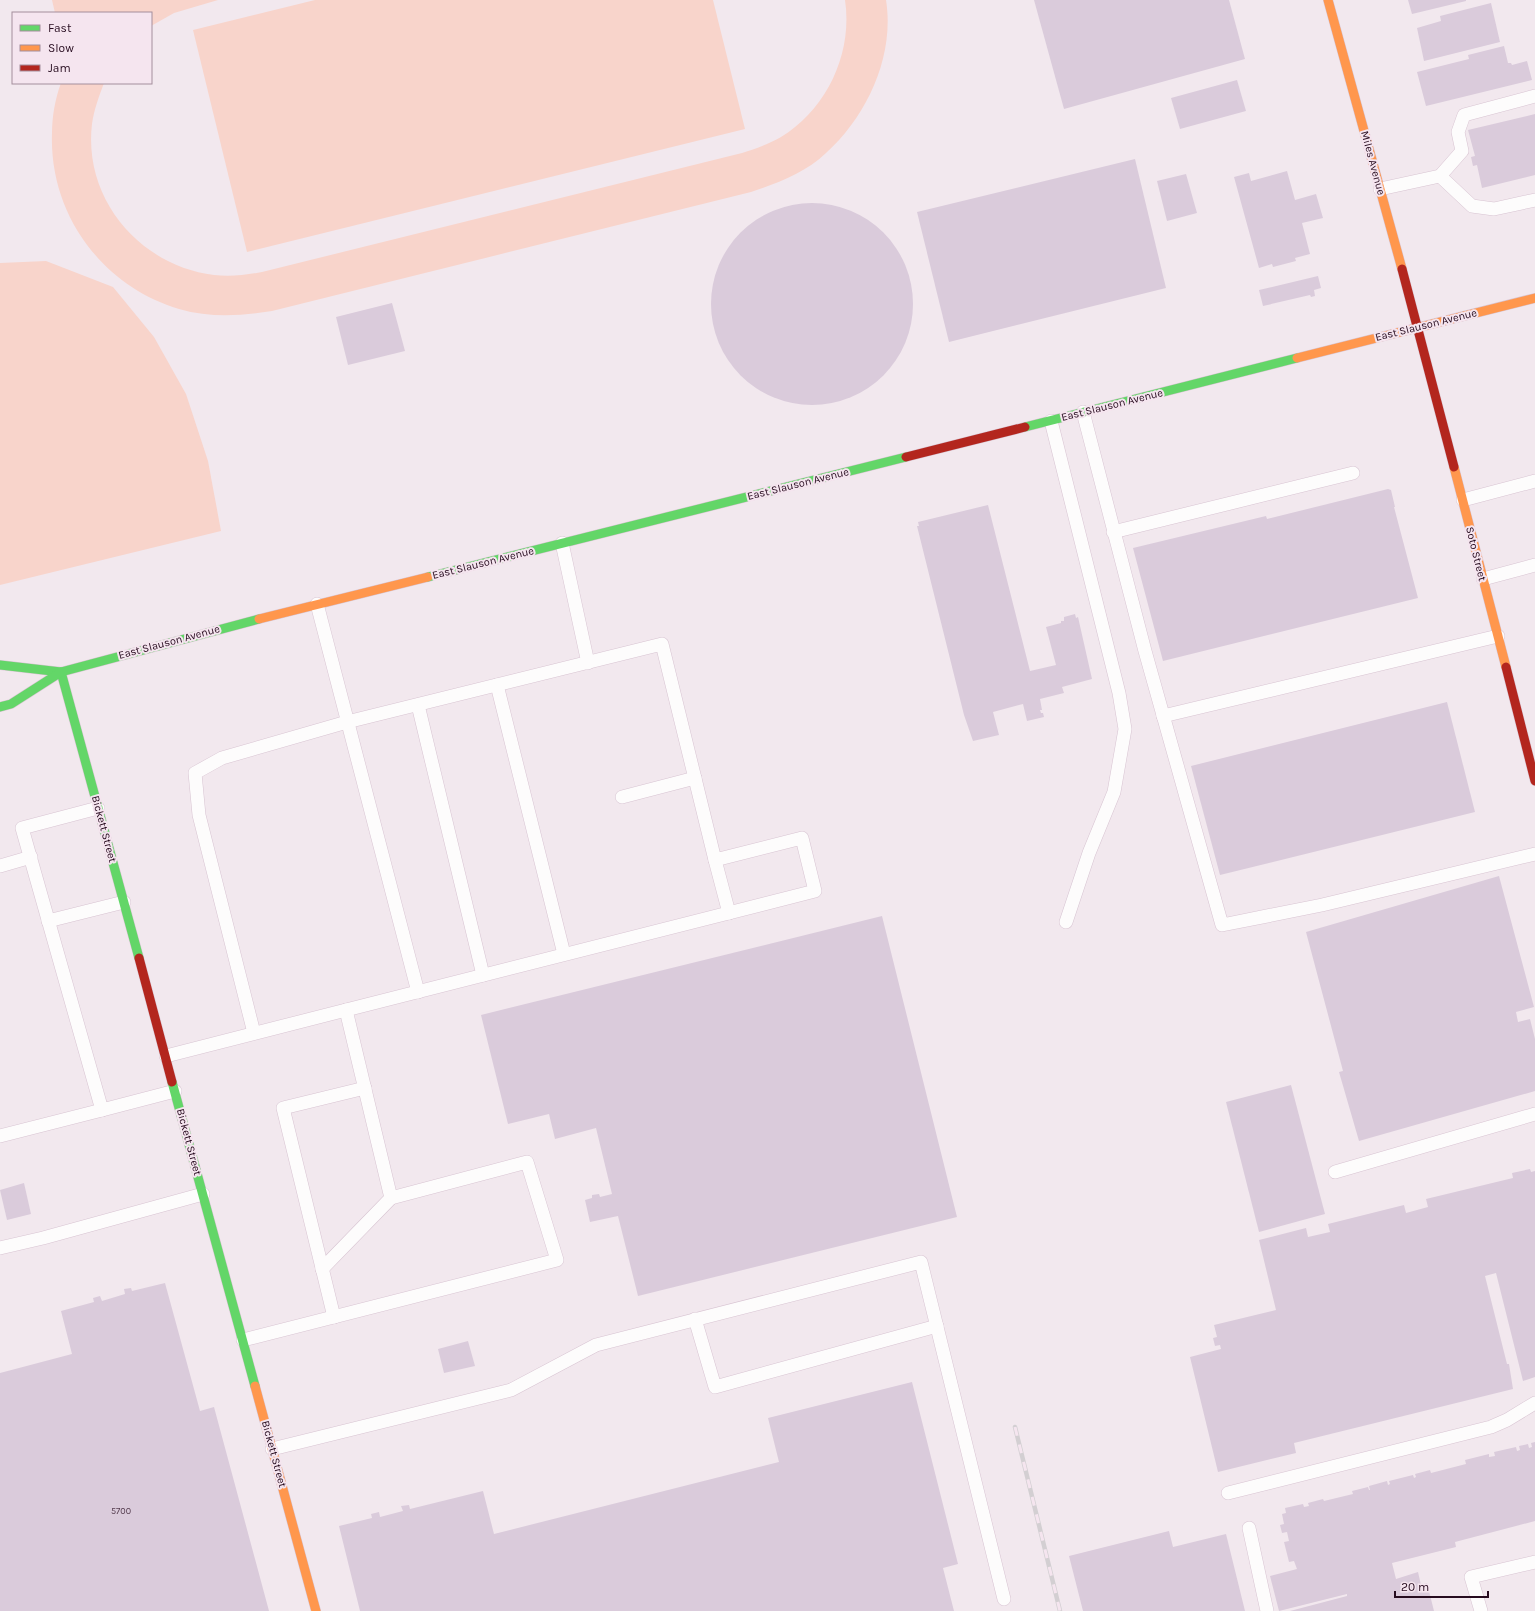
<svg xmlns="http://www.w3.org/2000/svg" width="1535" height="1611" font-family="Karla,sans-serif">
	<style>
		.green { fill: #f8d4cb }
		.building { fill: #dacbdb }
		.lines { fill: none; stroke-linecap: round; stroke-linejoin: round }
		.lane-casing { stroke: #d8c4d2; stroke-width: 14 }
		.fast-casing { stroke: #d8c4d2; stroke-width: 10 }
		.slow-casing { stroke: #d8c4d2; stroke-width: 10 }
		.jam-casing { stroke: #d8c4d2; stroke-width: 10 }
		.lane { stroke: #fdfcfc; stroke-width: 13 }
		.fast { stroke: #63d668; stroke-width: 9 }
		.slow { stroke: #ff974d; stroke-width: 9 }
		.jam { stroke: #b3261e; stroke-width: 9 }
		.rail-casing { stroke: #d3cfd2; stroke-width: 4.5 }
		.rail { stroke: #f5e5ef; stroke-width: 3; stroke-dasharray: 9; stroke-linecap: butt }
		.labels { text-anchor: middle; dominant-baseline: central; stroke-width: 4; stroke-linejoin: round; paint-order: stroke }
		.number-label { font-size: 9px; fill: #543c4e }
		.street-label { font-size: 11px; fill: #270c1f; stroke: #f5e5ef }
	</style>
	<rect width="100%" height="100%" fill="#f2e8ee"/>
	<g class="green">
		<polygon points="52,0 218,0 174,13 151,26 151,13 55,13"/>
		<polygon points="315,0 713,0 745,129 247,252 193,30"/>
		<path d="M845 0H886C895 56 867 116 826 153 805 173 778 183 751 192L272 311C241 316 210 318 179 309 102 286 49 214 52 133 52 117 55 99 61 83H104C99 96 94 110 92 124 83 199 140 266 214 275 230 277 246 275 262 272L742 153C755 149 769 144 781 137 827 109 853 53 845 0Z"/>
		<polygon points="46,261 113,287 154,337 186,394 208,461 221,531 0,585 0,263"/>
	</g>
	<g class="building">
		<polygon points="1034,0 1229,0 1245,59 1064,109"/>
		<polygon points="1408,0 1466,0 1466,1 1412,14"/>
		<polygon points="1491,3 1500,42 1424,61 1417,28 1441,21 1440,16"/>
		<polygon points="1504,46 1508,63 1511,63 1512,65 1527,61 1532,80 1426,106 1417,72 1469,59 1468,55"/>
		<polygon points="1237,80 1246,111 1180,129 1171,98"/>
		<polygon points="1535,114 1535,175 1482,188 1477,165 1473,166 1471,157 1475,156 1468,130"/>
		<polygon points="1135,159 1166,288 949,342 917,212"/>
		<polygon points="1287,171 1295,200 1316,194 1323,218 1302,223 1310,254 1295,258 1296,261 1273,267 1272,264 1259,268 1234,177 1249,173 1251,181"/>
		<polygon points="1186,174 1197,213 1167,221 1157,181"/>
		<circle cx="812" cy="304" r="101"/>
		<polygon points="1318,276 1321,288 1314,290 1315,296 1311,297 1310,295 1263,306 1259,290"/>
		<polygon points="392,303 405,351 348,365 336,317"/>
		<polygon points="1388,489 1391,490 1395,507 1394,507 1418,598 1163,661 1133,548 1266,516 1267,519"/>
		<polygon points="988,505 1030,671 1056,665 1046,627 1061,623 1061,621 1064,621 1064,617 1075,614 1076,618 1078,617 1092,679 1062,687 1064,693 1040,699 1042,710 1040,710 1041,713 1043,713 1044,717 1027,721 1023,704 993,712 999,735 973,741 964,715 917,526 919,526 918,522"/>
		<polygon points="1447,702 1475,812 1220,875 1191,766"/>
		<polygon points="1499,876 1534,1007 1516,1012 1518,1022 1530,1019 1535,1039 1535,1091 1359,1141 1339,1072 1343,1071 1306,932"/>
		<polygon points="882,916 957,1217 638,1296 618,1216 590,1222 585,1200 592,1198 592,1195 599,1194 600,1197 612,1194 596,1128 555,1139 549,1114 508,1124 481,1015"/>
		<polygon points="1291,1085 1325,1214 1259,1232 1226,1102"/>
		<polygon points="1530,1169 1531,1172 1535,1171 1535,1377 1523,1381 1496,1273 1485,1276 1507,1364 1509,1364 1513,1389 1294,1443 1296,1453 1218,1472 1190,1357 1221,1349 1220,1345 1215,1346 1213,1338 1217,1337 1214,1325 1276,1310 1259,1240 1306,1228 1308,1237 1330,1232 1328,1224 1404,1205 1406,1213 1428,1207 1426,1199 1513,1178 1512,1173"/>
		<polygon points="24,1183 31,1214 7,1220 0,1190"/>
		<polygon points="165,1283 200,1411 214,1407 269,1611 0,1611 0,1373 72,1354 61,1311 94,1302 93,1298 100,1296 102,1301 125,1294 124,1289 131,1288 132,1291"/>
		<polygon points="468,1341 475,1366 444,1373 438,1349"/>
		<polygon points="912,1382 958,1564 943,1568 954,1611 360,1611 339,1526 372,1518 371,1514 379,1512 380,1517 403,1511 401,1506 409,1505 410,1509 483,1491 494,1534 779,1462 768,1418"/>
		<polygon points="1535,1442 1535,1521 1455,1542 1456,1547 1392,1563 1396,1579 1418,1572 1421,1585 1427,1583 1434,1611 1290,1611 1347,1596 1347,1594 1279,1611 1270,1576 1297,1569 1294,1561 1289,1562 1284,1542 1289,1541 1287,1532 1282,1533 1280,1525 1284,1524 1282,1514 1286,1513 1285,1508 1303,1504 1304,1507 1309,1506 1308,1503 1323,1499 1324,1501 1353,1494 1352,1491 1368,1487 1369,1490 1370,1490 1369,1486 1387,1481 1388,1485 1390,1484 1389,1481 1413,1475 1414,1478 1416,1477 1415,1474 1430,1470 1431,1473 1466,1464 1465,1460 1489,1454 1489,1457 1495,1456 1494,1452 1516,1447 1517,1451 1520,1450 1519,1446 1528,1444 1529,1448 1532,1447 1531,1443"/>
		<polygon points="1169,1531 1173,1547 1226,1534 1245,1611 1083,1611 1069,1556"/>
	</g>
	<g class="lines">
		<defs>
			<g id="lane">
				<polyline points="1440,176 1472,206 1494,209 1535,200"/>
				<polyline points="1380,189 1440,176 1462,151 1458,132 1464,115 1535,96"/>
				<polyline points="1083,412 1145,651 1222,925 1322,905 1535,854"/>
				<polyline points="1051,421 1119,693 1125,729 1114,792 1089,853 1066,922"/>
				<polyline points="1463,500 1535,481"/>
				<polyline points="1113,532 1353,473"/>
				<polyline points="562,543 588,663"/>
				<polyline points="1483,579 1535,565"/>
				<polyline points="317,604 418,992"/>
				<polyline points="497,685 564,954"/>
				<polyline points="418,705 483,975"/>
				<polyline points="1163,716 1498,636"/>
				<polyline points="622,797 695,778"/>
				<polyline points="98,808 22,828 102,1110 175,1091"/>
				<polyline points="715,860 729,913"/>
				<polyline points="0,866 31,857"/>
				<polyline points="48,921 124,902"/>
				<polyline points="166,1056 346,1010"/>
				<polyline points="0,1136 102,1110"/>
				<polyline points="1335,1172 1535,1114"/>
				<polyline points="0,1248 43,1238 203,1194"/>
				<polyline points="322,1269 391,1198"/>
				<polyline points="334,1317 283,1108 365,1088"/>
				<polyline points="695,1319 715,1387 937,1326"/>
				<polyline points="243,1340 557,1260 527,1162 391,1198 346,1010 815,891 802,838 715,860 662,644 347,722 222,758 195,773 199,815 254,1033"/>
				<polyline points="272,1449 511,1390 596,1345 921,1262 1004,1599"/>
				<polyline points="1228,1493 1491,1427 1507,1420 1535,1403"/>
				<polyline points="1249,1528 1267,1611"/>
				<polyline points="1481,1611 1471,1577 1535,1562"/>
			</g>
			<g id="fast">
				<polyline points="1025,427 1297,358"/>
				<polyline points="428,577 906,457"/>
				<polyline points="0,665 61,672"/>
				<polyline points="61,672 139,958"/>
				<polyline points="0,707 11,704 61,672 259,619"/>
				<polyline points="172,1082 255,1386"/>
			</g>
			<g id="slow">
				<polyline points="1328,0 1402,269"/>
				<polyline points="1297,358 1535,298"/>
				<polyline points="1454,467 1506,667"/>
				<polyline points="259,619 428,577"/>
				<polyline points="255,1386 316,1611"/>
			</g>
			<g id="jam">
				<polyline points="1402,269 1454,467"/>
				<polyline points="906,457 1025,427"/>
				<polyline points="1506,667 1535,781"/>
				<polyline points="139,958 172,1082"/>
			</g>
		</defs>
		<use href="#lane" class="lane-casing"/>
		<use href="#fast" class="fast-casing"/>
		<use href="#slow" class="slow-casing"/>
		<use href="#jam" class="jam-casing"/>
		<use href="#lane" class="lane"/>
		<use href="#fast" class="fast"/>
		<use href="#slow" class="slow"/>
		<use href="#jam" class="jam"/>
		<defs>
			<polyline id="rail" points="1015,1427 1060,1611"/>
		</defs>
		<use href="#rail" class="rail-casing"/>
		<use href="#rail" class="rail"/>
	</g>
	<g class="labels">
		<g class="number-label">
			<text x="121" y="1511">5700</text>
		</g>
		<g class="street-label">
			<text transform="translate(1373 163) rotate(75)">Miles Avenue</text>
			<text transform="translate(1426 325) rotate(-14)">East Slauson Avenue</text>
			<text transform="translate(1112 405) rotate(-14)">East Slauson Avenue</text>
			<text transform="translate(798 484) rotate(-14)">East Slauson Avenue</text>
			<text transform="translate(1476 554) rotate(76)">Soto Street</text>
			<text transform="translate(483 563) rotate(-14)">East Slauson Avenue</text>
			<text transform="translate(169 642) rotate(-15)">East Slauson Avenue</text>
			<text transform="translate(104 829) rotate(75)">Bickett Street</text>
			<text transform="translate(189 1142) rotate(75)">Bickett Street</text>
			<text transform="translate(274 1454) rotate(75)">Bickett Street</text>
		</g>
	</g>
	<rect x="12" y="12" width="140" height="72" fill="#f5e5ef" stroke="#a38e9c"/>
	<rect x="20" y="25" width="20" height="6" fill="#63d668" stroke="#a38e9c"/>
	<text x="48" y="32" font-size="12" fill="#270c1f">Fast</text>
	<rect x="20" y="45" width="20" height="6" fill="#ff974d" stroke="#a38e9c"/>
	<text x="48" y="52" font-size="12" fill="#270c1f">Slow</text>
	<rect x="20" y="65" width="20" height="6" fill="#b3261e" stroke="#a38e9c"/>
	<text x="48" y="72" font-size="12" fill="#270c1f">Jam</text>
	<path d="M1395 1591v6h93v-6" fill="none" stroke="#270c1f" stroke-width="2"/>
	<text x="1401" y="1591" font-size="12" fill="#270c1f" stroke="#f5e5ef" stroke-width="3" paint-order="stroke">20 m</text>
</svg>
